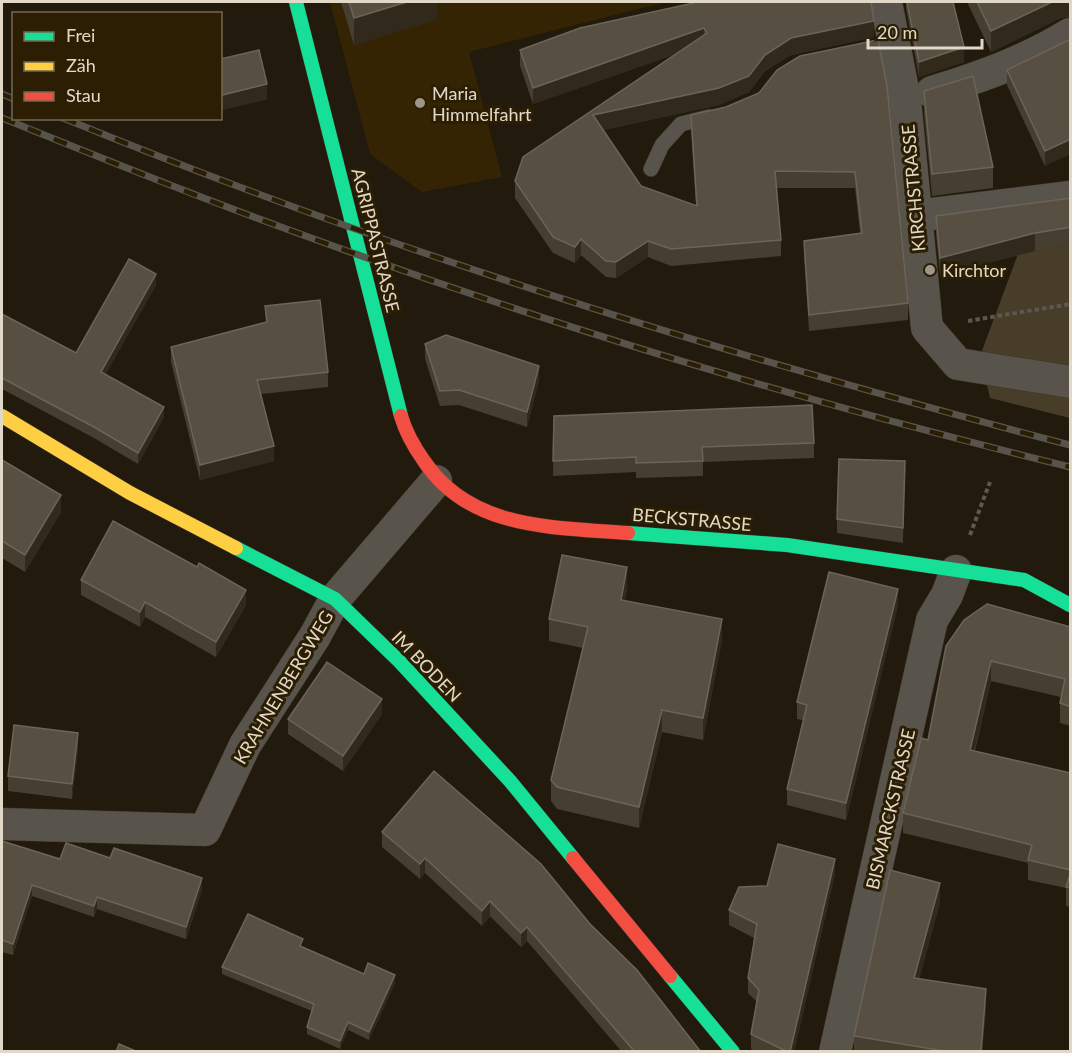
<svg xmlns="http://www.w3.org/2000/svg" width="1072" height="1053" font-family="Lato,sans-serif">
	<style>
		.built { fill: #342403 }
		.green { fill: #483d29 }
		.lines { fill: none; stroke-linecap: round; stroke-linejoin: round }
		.lane-casing { stroke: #3b3428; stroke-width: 16 }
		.street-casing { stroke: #3b3428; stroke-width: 33 }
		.fast-casing { stroke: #3b3428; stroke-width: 15 }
		.slow-casing { stroke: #3b3428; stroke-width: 15 }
		.jam-casing { stroke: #3b3428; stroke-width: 15 }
		.path { stroke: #5c574f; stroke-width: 4; stroke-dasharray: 4.5 3; stroke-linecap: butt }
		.lane { stroke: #58544c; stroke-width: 15 }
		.street { stroke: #58544c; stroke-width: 32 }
		.fast { stroke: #16e098; stroke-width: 14 }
		.slow { stroke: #ffcf43; stroke-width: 14 }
		.jam { stroke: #f24e42; stroke-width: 14 }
		.rail-casing { stroke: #59544b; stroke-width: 7 }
		.rail { stroke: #2b1e03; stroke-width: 4.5; stroke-dasharray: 14; stroke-linecap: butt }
		.wall { fill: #463f31 }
		.shaded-wall { fill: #30291c }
		.building { fill: #564f42; stroke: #6c6457; stroke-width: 1.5 }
		.poi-dot { fill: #9e9686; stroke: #2b1e03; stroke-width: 2 }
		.labels { text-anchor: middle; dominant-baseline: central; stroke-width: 6; stroke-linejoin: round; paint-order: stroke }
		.poi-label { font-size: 18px; fill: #e1d8c8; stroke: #2b1e03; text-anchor: start }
		.street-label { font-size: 18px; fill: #e1d8c8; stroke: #2b1e03 }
	</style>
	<rect width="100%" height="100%" fill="#221a0c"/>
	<polygon class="built" points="330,2 666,2 469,52 502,177 422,192 370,154"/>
	<polygon class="green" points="1070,244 1070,418 990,398 980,356 1018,254"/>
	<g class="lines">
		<defs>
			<polyline id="lane" points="651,169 662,145 681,124 709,117"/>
			<g id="street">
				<polyline points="886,2 905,100 927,328 958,364 1070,382"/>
				<path d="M932 92C981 77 1026 61 1070 34"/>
				<polyline points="916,216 1070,197"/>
				<polyline points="2,824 205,830 245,745 315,636 335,599 436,481"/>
				<polyline points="835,1052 932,620 947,595 956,571"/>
			</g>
			<g id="fast">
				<polyline points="296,2 401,416"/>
				<polyline points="628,533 787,545 1024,580 1070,605"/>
				<polyline points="236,548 335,599 399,661 510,781 573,858"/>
				<polyline points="670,976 733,1052"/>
			</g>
			<polyline id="slow" points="2,416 130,493 236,548"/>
			<g id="jam">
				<path d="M401 416C406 433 414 447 424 461 470 530 553 527 628 533"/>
				<polyline points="573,858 670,976"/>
			</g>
		</defs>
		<use href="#lane" class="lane-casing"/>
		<use href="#street" class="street-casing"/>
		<use href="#fast" class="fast-casing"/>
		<use href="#slow" class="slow-casing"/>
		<use href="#jam" class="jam-casing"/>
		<g class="path">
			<polyline points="968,321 1070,304"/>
			<polyline points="970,535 990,482"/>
		</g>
		<use href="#lane" class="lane"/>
		<use href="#street" class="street"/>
		<use href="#fast" class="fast"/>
		<use href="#slow" class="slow"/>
		<use href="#jam" class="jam"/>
		<defs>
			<g id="rail">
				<polyline points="2,94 14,99"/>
				<path d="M2 118C94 155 187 193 281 227 539 322 803 402 1070 467"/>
				<path d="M63 118C391 252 728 356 1070 445"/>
			</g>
		</defs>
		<use href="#rail" class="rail-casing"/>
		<use href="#rail" class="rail"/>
	</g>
	<g class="wall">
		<polygon points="341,2 437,2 437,19 354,45"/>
		<polygon points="698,2 874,37 791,55 765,71 749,92 719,105 603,130 641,186 696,206 691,132 691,115 726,107 878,40 908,303 908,320 809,331 804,257 804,241 860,233 855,188 776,188 781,240 781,256 671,266 648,257 616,278 606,277 581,255 575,263 553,253 515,198 515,181 676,54 533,104 520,66 520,50"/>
		<polygon points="906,2 953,2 964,62 919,77 906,8"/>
		<polygon points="967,2 1071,2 1071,16 1061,18 991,52"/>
		<polygon points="1071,39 1045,166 1007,85 1007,70"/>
		<polygon points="220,59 267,99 222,110 220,105"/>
		<polygon points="924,91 993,167 993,188 932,196 924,113"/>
		<polygon points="1071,198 1071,244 1035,251 940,275 936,234 936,216"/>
		<polygon points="156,285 105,375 164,417 138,464 94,438 2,389 2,314 76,353"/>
		<polygon points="265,306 328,372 328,387 261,394 274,461 200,480 171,362 171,347 266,323"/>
		<polygon points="425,344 539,380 527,427 459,405 440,406 425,359"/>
		<polygon points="554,416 814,443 814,458 703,462 703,476 636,478 636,472 553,476"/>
		<polygon points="2,460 61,512 25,572 2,558"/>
		<polygon points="905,461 903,543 837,533 837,519"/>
		<polygon points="81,580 246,605 216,657 145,617 140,627 81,595"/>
		<polygon points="627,589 625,600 722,640 703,740 662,732 639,828 557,809 551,801 551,780 583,648 549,641 549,619"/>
		<polygon points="898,605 846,820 787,805 787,789 803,720 797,719 797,702"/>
		<polygon points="964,620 1071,627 1071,726 1060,723 1060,703 1061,697 991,681 975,751 1071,773 1071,907 1066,906 1066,888 1028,880 1028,863 903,833 903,813 928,740"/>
		<polygon points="382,714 343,771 288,734 288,719"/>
		<polygon points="78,748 72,799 8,791 8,776"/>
		<polygon points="382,832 590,924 701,1052 622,1052 527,941 521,947 490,916 482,926 425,873 420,879 382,847"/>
		<polygon points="2,841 60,859 202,890 186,939 97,909 94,917 32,896 13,955 2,952"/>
		<polygon points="835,874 794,1052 757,1052 751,1049 751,1034 757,1002 748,993 748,978 754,938 729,925 729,910 767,886"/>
		<polygon points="940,903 919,979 986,1008 982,1052 854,1052 854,1036"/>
		<polygon points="302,947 364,974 395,983 369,1040 348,1030 340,1049 307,1034 307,1027 312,1011 222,974 222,967"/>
	</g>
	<g class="shaded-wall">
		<polygon points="407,2 437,2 437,19 354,45 354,18"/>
		<polygon points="1052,2 1069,2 1069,16 1061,18 991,52 991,31"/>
		<polygon points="874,21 874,37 791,55 765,71 749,92 719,105 593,132 593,115 765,55 791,38"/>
		<polygon points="704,28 704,44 533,104 533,88"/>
		<polygon points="964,47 964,62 919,77 919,62"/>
		<polygon points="267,84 267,99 222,110 222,95"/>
		<polygon points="1071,139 1071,154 1045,166 1045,151"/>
		<polygon points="1035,233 1035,251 940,275 940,258"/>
		<polygon points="581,239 581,255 575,263 575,247"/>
		<polygon points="648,241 648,257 616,278 616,262"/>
		<polygon points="156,274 156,285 101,383 101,372"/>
		<polygon points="539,366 539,380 527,427 527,412"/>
		<polygon points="164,407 164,417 138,464 138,453"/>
		<polygon points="274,446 274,461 200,480 200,465"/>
		<polygon points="61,495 61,512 25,572 25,555"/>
		<polygon points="627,567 627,589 621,621 621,600"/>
		<polygon points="898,589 898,605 846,820 846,803"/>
		<polygon points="246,590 246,605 216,657 216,642"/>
		<polygon points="145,602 145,617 140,627 140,612"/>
		<polygon points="722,619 722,640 703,740 703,718"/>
		<polygon points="991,661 991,681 970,769 970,750"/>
		<polygon points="382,699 382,714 343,771 343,756"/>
		<polygon points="662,710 662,732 639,828 639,807"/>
		<polygon points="78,733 78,748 72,799 72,784"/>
		<polygon points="425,858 425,873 420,879 420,864"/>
		<polygon points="835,859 835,874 794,1052 790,1052"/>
		<polygon points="202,878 202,890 186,939 186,927"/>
		<polygon points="940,883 940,903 914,998 914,978"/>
		<polygon points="32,885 32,896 13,955 13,944"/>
		<polygon points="97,897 97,909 94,917 94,906"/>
		<polygon points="490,901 490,916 482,926 482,911"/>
		<polygon points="527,927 527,941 521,947 521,933"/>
		<polygon points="395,975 395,983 369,1040 369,1032"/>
		<polygon points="986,989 986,1008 982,1052 981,1052"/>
		<polygon points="348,1022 348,1030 340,1049 340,1041"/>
	</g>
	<g class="building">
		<polygon points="349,2 407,2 354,18"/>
		<polygon points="698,2 871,2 874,21 791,38 765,55 749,76 719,88 593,115 641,186 697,206 691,115 726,107 759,93 777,70 800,56 878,40 887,86 908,303 809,315 804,241 862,233 855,172 775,171 781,240 671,249 648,241 616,262 606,261 581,239 575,247 553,237 515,181 523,157 707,33 704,28 533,88 520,50 580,28"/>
		<polygon points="907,2 953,2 964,47 919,62"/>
		<polygon points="977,2 1052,2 991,31"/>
		<polygon points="1071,39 1071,139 1045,151 1007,70"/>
		<polygon points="259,50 267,84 222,95 220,90 220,59"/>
		<polygon points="973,76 993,167 932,174 924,91"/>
		<polygon points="1071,198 1071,227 1035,233 940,258 936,216"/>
		<polygon points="129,259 156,274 101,372 164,407 138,453 94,427 2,378 2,314 76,353"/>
		<polygon points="320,300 328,372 257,380 274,446 200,465 171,347 267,322 265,306"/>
		<polygon points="446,335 539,366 527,412 459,390 440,391 425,344"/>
		<polygon points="812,405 814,443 702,447 703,461 636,463 636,457 553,461 554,416"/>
		<polygon points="839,459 905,461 903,528 837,519"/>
		<polygon points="2,460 61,495 25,555 2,541"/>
		<polygon points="113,521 197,567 199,563 246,590 216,642 145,602 140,612 81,580"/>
		<polygon points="562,555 627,567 621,600 722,619 703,718 662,710 639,807 557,787 551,780 588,627 549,619"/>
		<polygon points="829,572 898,589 846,803 787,789 807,705 797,702"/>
		<polygon points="987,604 1071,627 1071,707 1060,703 1065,679 991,661 970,750 1071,773 1071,870 1028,860 1032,845 903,813 921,738 928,740 946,646 964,620"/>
		<polygon points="327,662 382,699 343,756 288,719"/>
		<polygon points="14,725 78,733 72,784 8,776"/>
		<polygon points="434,771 541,864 590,924 637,970 701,1052 635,1052 527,927 521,933 490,901 482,911 425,858 420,864 382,832"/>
		<polygon points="2,841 60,859 66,843 110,858 114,848 202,878 186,927 97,897 94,906 32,885 13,944 2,940"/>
		<polygon points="778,844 835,859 790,1052 788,1052 751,1034 759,990 748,978 757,924 729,910 739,887 767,886"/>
		<polygon points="890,870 940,883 914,978 986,989 981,1052 950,1052 854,1036"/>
		<polygon points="1071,871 1071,888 1066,887"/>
		<polygon points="248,914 303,939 300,946 364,974 368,963 395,975 369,1032 348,1022 340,1041 307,1027 314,1004 222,967"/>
		<polygon points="119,1044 138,1052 116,1052"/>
	</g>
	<g class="poi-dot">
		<circle cx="420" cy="103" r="6"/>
		<circle cx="930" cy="270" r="6"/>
	</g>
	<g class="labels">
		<g class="poi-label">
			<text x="432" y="93">Maria<tspan x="432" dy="21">Himmelfahrt</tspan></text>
			<text x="942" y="270">Kirchtor</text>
		</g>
		<g class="street-label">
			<text transform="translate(913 188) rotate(-95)">KIRCHSTRASSE</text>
			<text transform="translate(376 240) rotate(76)">AGRIPPASTRASSE</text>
			<text transform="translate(692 519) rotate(5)">BECKSTRASSE</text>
			<text transform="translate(427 666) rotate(46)">IM BODEN</text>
			<text transform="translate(283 687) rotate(-59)">KRAHNENBERGWEG</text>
			<text transform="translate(890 809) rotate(-77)">BISMARCKSTRASSE</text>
		</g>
	</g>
	<rect width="1072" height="1053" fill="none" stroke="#e1d8c8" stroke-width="6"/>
	<rect x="12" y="12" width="210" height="108" fill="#2b1e03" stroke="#746852" stroke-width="1.5"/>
	<rect x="24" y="32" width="30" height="9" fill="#16e098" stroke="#746852" stroke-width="1.5"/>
	<text x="66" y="42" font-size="18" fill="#e1d8c8">Frei</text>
	<rect x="24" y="62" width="30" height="9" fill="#ffcf43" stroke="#746852" stroke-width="1.5"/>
	<text x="66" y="72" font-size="18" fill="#e1d8c8">Zäh</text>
	<rect x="24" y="92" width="30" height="9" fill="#f24e42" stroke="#746852" stroke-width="1.5"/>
	<text x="66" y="102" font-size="18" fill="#e1d8c8">Stau</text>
	<path d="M868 39v9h114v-9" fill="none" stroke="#e1d8c8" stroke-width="3"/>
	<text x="877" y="39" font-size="18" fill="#e1d8c8" stroke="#2b1e03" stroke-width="4.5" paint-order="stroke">20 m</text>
</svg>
